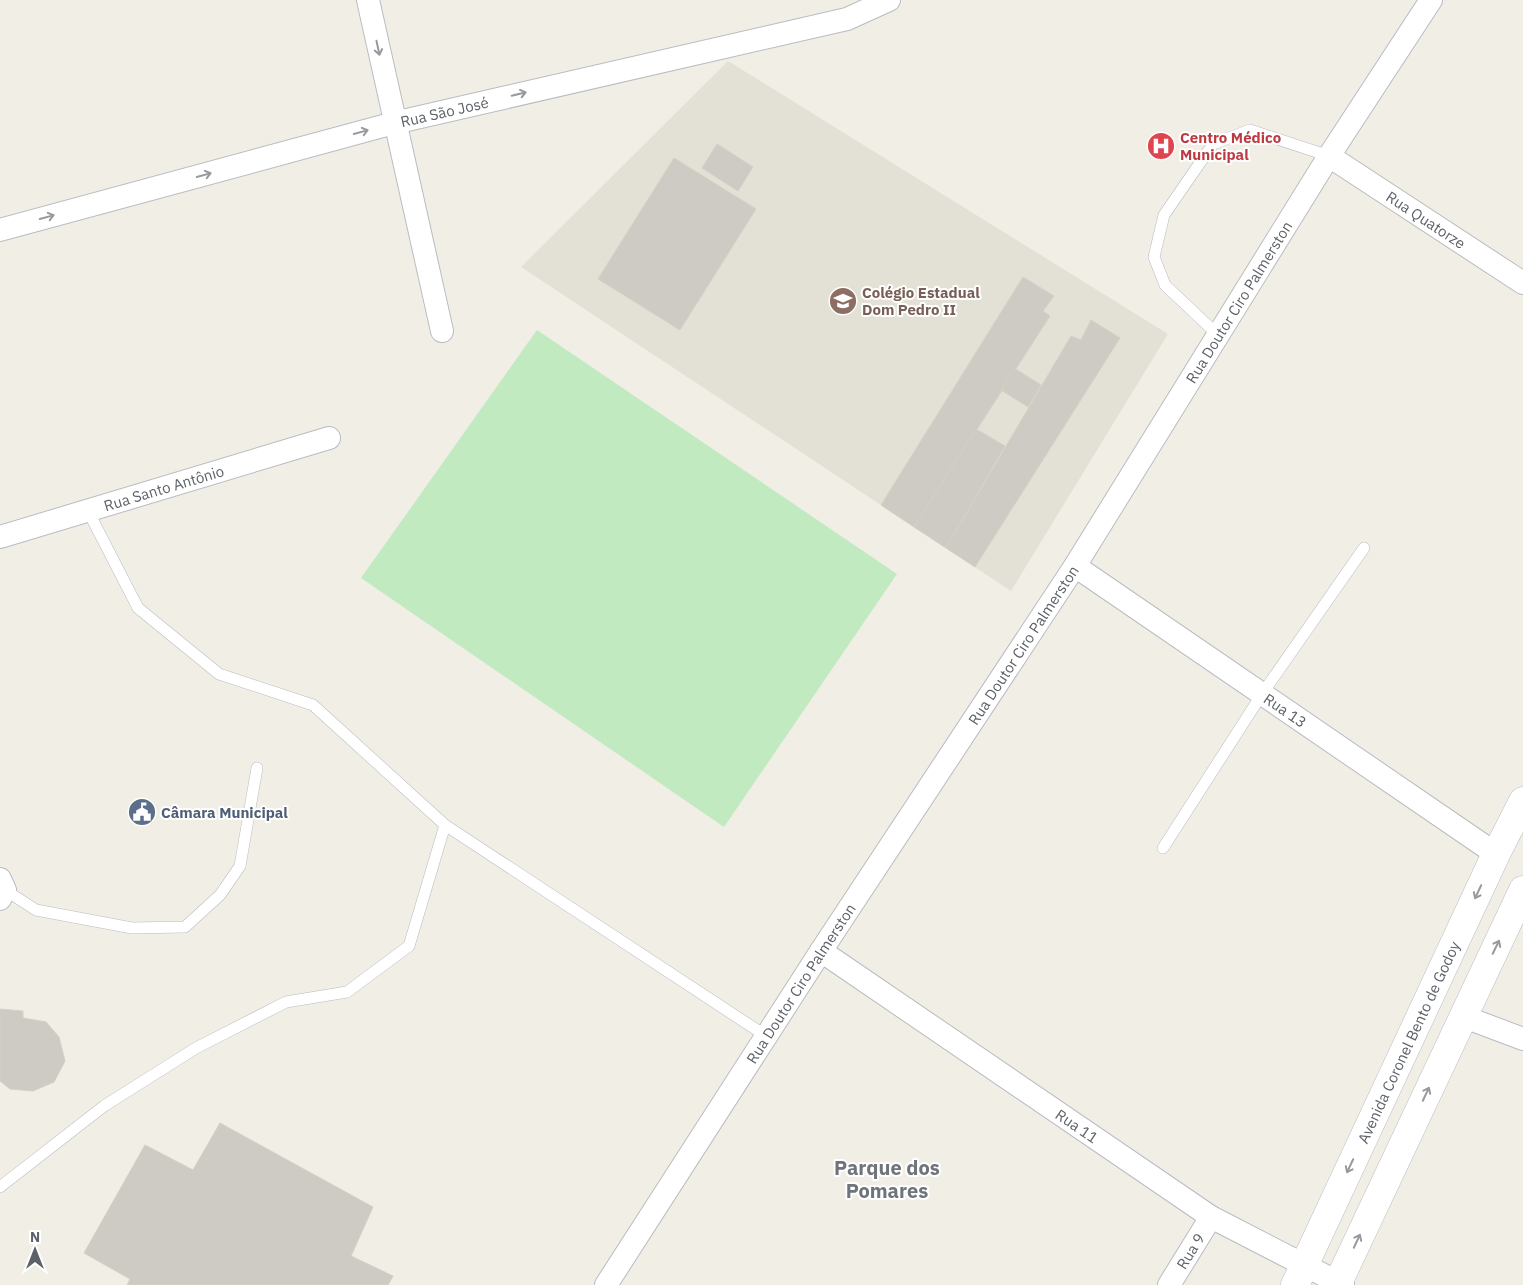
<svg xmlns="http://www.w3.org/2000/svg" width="1523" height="1285" font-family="'IBM Plex Sans',sans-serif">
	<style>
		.education { fill: #e3e0d6 }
		.green { fill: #c1eac0 }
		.building { fill: #cecbc5; stroke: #d6d0c3 }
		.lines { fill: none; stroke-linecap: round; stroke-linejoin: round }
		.service-casing { stroke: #b8bcc0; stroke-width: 12 }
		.minor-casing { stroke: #b8bcc0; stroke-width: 24 }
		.secondary-casing { stroke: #b9bdc3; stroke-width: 29 }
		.service { stroke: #fff; stroke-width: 11 }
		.minor { stroke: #fff; stroke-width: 22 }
		.secondary { stroke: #fff; stroke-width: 28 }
		.oneway { stroke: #96999d }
		.labels { text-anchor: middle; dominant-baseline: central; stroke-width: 4; stroke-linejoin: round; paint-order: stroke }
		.street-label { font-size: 15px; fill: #5d6268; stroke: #fff }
		.health-label { font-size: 15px; font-weight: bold; fill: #be3a42; stroke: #fff; text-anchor: start }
		.education-label { font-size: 15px; font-weight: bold; fill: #785e54; stroke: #fff; text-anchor: start }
		.service-label { font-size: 15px; font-weight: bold; fill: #4e5e75; stroke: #fff; text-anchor: start }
		.district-label { font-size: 20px; font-weight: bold; fill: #6e747a; stroke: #fff }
	</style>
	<rect width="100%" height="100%" fill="#f1eee6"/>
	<polygon class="education" points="728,61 1168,334 1011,591 521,267"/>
	<polygon class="green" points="537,330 897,574 724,827 361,578"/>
	<g class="building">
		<polygon points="717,144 753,167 738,191 702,168"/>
		<polygon points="674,158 756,209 680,330 598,279"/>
		<polygon points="1023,277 1054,296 1043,311 1050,316 914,527 881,505"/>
		<polygon points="1091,320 1120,338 975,567 946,548 1071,336 1081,340"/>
		<polygon points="1014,368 1041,385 1028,407 1001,390"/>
		<polygon points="976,429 1005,446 946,548 914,527"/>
		<polygon points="0,1009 23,1011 23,1018 46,1022 59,1037 65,1061 54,1082 33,1091 10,1089 0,1081"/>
		<polygon points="220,1123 373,1207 351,1256 393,1276 388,1285 127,1285 130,1279 84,1253 145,1145 193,1170"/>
	</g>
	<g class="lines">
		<defs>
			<g id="service">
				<polyline points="1219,336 1165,285 1154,257 1164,215 1213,144 1250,130 1329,156"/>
				<polyline points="88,511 138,608 219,674 313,705 445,825 766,1036"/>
				<polyline points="1163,848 1262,694 1364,548"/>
				<polyline points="5,890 36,910 132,928 185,927 220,895 240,866 257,768"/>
				<polyline points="0,1187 104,1106 196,1048 286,1002 347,992 409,946 445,825"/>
			</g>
			<g id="minor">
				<polyline points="368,0 442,331"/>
				<path id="s1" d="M1329 156 1523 283"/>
				<path id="s2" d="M0 230 394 123 847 19 889 0"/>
				<path id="s3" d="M0 537 329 438"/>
				<path id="s4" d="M1075 566 1496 854"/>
				<polyline points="0,879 5,890 0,899"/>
				<path id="s5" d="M821 951 1211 1217 1343 1285"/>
				<polyline points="1462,1016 1523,1039"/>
				<path id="s6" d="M606 1285 821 951 1075 566 1329 156 1431 0"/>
				<path id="s7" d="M1169 1285 1211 1217"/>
			</g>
			<g id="secondary">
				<path id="s8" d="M1295 1285 1496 854 1523 801"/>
				<polyline points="1337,1285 1523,890"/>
			</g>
		</defs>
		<use href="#service" class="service-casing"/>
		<use href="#minor" class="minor-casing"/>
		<use href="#secondary" class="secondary-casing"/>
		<use href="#service" class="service"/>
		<use href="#minor" class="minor"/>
		<use href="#secondary" class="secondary"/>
	</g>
	<defs><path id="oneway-shaft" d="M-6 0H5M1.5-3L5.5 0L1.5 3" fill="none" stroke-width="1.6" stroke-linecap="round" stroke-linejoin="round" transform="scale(1.25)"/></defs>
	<g class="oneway">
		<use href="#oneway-shaft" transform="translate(378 48) rotate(78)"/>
		<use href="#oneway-shaft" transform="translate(519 94) rotate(-13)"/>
		<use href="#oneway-shaft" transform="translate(361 132) rotate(-15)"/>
		<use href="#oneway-shaft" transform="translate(204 175) rotate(-15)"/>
		<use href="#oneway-shaft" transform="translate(47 217) rotate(-15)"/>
		<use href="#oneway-shaft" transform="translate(1478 892) rotate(115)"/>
		<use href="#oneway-shaft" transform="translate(1496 947) rotate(-64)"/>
		<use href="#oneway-shaft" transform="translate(1426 1094) rotate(-65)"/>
		<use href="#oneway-shaft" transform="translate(1350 1166) rotate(115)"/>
		<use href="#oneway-shaft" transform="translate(1357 1241) rotate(-65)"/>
	</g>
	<defs>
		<symbol id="hospital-disc" viewBox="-11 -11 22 22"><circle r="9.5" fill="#e0444e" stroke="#fff"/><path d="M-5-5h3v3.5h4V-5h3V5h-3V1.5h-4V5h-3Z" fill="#fff"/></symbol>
		<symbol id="school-disc" viewBox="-11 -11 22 22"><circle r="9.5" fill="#8d6e63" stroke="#fff"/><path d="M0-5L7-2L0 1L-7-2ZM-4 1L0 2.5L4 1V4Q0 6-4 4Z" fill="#fff"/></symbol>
		<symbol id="civic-disc" viewBox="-11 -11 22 22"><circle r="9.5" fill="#5c6f8a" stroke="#fff"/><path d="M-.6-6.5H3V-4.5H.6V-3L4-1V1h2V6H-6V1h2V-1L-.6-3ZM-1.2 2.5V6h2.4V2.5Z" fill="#fff"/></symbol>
	</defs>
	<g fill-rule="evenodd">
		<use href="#hospital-disc" x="1145" y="130" width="32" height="32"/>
		<use href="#school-disc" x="827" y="285" width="32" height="32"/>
		<use href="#civic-disc" x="126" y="796" width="32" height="32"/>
	</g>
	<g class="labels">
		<g class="street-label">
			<text stroke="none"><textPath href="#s2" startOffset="460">Rua São José</textPath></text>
			<text stroke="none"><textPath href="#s1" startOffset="116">Rua Quatorze</textPath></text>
			<text stroke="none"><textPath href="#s6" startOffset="1169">Rua Doutor Ciro Palmerston</textPath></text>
			<text stroke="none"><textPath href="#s3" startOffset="171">Rua Santo Antônio</textPath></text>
			<text stroke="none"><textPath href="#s6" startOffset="764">Rua Doutor Ciro Palmerston</textPath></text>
			<text stroke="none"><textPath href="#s4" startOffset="255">Rua 13</textPath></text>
			<text stroke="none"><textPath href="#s6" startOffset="359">Rua Doutor Ciro Palmerston</textPath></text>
			<text stroke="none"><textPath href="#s8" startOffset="268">Avenida Coronel Bento de Godoy</textPath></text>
			<text stroke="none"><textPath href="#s5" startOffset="310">Rua 11</textPath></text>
			<text stroke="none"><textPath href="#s7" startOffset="40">Rua 9</textPath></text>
		</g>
		<g class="health-label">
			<text x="1180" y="137">Centro Médico<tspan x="1180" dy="17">Municipal</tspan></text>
		</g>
		<g class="education-label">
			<text x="862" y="292">Colégio Estadual<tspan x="862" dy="17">Dom Pedro II</tspan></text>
		</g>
		<g class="service-label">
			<text x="161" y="812">Câmara Municipal</text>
		</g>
		<g class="district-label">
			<text x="887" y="1167">Parque dos<tspan x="887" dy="23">Pomares</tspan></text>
		</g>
	</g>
	<g transform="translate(35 1250)" stroke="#ffffff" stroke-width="4" paint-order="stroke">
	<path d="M0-4L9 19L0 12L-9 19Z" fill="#5d6268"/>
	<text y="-8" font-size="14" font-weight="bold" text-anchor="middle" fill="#5d6268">N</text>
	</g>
</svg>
